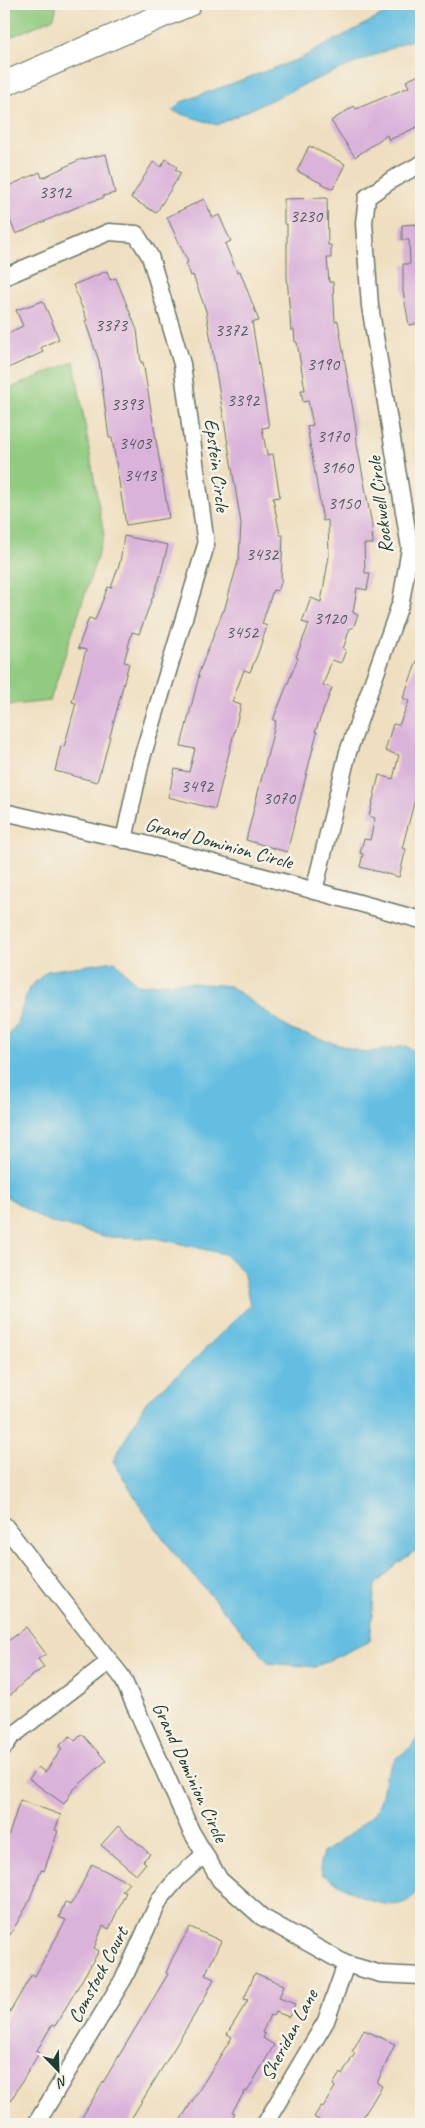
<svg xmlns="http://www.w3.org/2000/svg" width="425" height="2128" font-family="Caveat,sans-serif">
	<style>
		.green { fill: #90cb80; stroke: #58845a }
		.water { fill: #64bee1; stroke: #427e8a }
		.building { fill: #dab3da }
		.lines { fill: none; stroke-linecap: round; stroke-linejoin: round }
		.street-casing { stroke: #687665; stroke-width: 19 }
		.secondary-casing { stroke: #687665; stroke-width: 26 }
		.street { stroke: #fff; stroke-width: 16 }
		.secondary { stroke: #fff; stroke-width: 24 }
		.labels { text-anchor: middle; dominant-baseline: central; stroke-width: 5; stroke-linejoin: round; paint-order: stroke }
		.number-label { font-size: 18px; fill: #4e5a5e }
		.street-label { font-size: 20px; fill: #1f3d34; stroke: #f7f3e8 }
	</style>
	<rect width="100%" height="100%" fill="#f7f3e8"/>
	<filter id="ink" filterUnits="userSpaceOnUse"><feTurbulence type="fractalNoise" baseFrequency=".02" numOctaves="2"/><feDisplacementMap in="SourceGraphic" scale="10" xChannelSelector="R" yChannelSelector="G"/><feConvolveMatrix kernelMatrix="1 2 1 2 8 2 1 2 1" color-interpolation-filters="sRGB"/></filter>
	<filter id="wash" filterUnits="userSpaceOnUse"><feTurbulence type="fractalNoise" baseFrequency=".0096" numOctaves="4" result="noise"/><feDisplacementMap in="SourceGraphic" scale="20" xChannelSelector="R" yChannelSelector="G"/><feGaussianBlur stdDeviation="1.12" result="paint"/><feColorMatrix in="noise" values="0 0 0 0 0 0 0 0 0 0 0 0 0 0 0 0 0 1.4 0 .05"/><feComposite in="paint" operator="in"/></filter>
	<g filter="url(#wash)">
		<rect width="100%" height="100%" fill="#efdfc0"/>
		<g class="green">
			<polygon points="4,4 57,4 54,18 4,40"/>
			<polygon points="74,361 104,536 50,701 4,706 4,391"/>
		</g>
		<g class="water">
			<polygon points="403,4 421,4 421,36 312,81 217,125 172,111 181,102 299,59"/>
			<polygon points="115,961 137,985 181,982 230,986 291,1030 365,1053 406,1046 421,1056 421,1547 398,1563 375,1585 370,1641 315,1667 269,1663 174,1553 145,1513 113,1461 146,1402 192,1362 250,1305 243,1271 224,1254 156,1238 108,1237 46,1221 4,1195 4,1043 17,1023 29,988 47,971"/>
			<path d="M421 1733V1819L419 1827C420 1840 425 1873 420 1884 404 1929 347 1889 322 1874L320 1863 323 1853 353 1832 376 1812 382 1796 385 1777 395 1759 410 1748Z"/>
		</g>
		<g id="blocks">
			<g class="building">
				<polygon points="421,74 421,125 389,140 387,135 355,157 331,121 354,106 356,109 409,87 406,81"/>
				<polygon points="309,146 345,164 333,189 297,171"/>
				<polygon points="106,154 115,193 103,196 103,198 86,203 16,234 4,207 4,188 40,172 42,178 79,160"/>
				<polygon points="166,159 177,167 175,170 181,173 156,213 131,198 153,162 161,167"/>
				<polygon points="327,198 328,245 331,245 331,258 327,258 329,282 333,282 335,322 338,321 356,428 357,444 372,525 373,544 364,544 365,573 370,573 367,590 357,588 353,613 358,615 353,628 350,628 343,649 346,650 341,663 332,660 323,685 332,688 315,732 317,732 287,852 246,840 276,721 273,720 298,658 296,657 309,624 302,622 311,598 321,602 329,556 328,520 323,521 307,426 313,425 308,401 303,402 301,390 305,390 297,342 295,342 294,330 291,330 287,276 287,224 284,224 284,199"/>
				<polygon points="204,199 213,218 219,215 226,231 231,241 225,244 237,272 240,271 259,321 252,322 269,427 262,428 267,455 273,454 280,497 273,498 280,535 283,535 281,583 278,591 273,590 262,624 267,626 258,653 250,672 244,670 232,702 241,705 215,809 168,797 175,769 189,772 195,749 181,746 199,676 198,675 223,611 224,611 239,558 241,523 206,311 193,275 191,276 186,263 188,262 167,217"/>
				<polygon points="421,224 421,323 409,325 403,291 403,264 410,264 409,240 402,240 402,225"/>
				<polygon points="107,271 110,280 116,278 137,330 141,363 143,362 169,518 126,525 112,438 109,438 99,361 85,321 87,320 73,285"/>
				<polygon points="43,301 59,339 41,347 43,352 4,370 4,335 23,326 16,310"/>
				<polygon points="124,536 168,545 159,580 139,634 132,632 124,662 129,663 101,771 100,771 97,782 55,771 61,746 64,747 76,703 72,702 86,650 78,648 89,618 95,620 108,587 111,588 120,562"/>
				<polygon points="419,656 421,656 421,801 415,799 402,848 406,849 399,877 360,867 363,854 360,853 364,839 370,840 375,818 369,816 379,775 393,779 399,755 385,751 393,724 399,725 409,701 403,698"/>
				<polygon points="26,1627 46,1654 38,1659 44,1667 24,1682 4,1701 4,1643"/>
				<polygon points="82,1734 106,1761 73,1790 64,1804 29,1779 38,1767 45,1772 62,1749 59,1746 70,1736 75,1741"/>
				<polygon points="20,1800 61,1815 55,1830 58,1831 44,1871 41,1870 27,1906 4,1945 4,1850"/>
				<polygon points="118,1826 150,1854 143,1861 146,1863 136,1875 101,1845"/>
				<polygon points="92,1864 129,1883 122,1891 126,1892 109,1929 103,1926 94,1948 99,1951 55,2026 52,2025 36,2052 39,2053 4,2112 4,2022 32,1974 35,1976 66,1920 59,1917 65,1902 70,1905 75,1898"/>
				<polygon points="190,1927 221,1941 205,1975 214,1979 203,2001 128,2124 78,2124 168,1974 166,1973 172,1959"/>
				<polygon points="255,1973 284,1985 279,1998 295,2004 289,2017 276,2012 273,2016 270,2015 262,2033 265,2034 263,2038 274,2045 247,2092 245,2091 232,2112 235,2113 228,2124 178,2124 232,2037 227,2034 248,2000 244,1999"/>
				<polygon points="364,2030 395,2044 377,2083 382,2086 359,2124 325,2124 314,2117 321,2106 323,2107 335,2087 333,2085 340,2073 342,2075 355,2053 352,2052"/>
			</g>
		</g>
	</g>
	<g filter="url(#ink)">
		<use href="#blocks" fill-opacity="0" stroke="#687665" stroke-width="1"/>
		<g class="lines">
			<defs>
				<g id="street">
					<polyline points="4,277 109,232 136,234 150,256 182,364 206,545 141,761 124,840"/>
					<polyline points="4,812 141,843 421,920"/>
					<polyline points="314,891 348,752 401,602 410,548 370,306 364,223 367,197 393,179 421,164"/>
					<polyline points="4,1525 122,1677 191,1831 220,1880 262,1917 346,1964 381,1974 421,1976"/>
					<polyline points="4,1747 11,1737 110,1661"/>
					<polyline points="36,2124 124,1978 160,1899 178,1878 205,1854"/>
					<polyline points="265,2124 326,2021 346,1964"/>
				</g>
				<polyline id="secondary" points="4,84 189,4"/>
			</defs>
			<use href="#street" class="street-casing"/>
			<use href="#secondary" class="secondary-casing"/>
			<use href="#street" class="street"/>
			<use href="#secondary" class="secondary"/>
		</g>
	</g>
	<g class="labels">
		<g class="number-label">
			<text x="55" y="192">3312</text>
			<text x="306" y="216">3230</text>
			<text x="111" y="325">3373</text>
			<text x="231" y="330">3372</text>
			<text x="323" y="364">3190</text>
			<text x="243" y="400">3392</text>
			<text x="127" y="404">3393</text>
			<text x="333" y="436">3170</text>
			<text x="135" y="443">3403</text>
			<text x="337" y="467">3160</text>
			<text x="140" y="475">3413</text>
			<text x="344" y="503">3150</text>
			<text x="262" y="554">3432</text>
			<text x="330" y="618">3120</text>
			<text x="242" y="632">3452</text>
			<text x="197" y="786">3492</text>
			<text x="279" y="798">3070</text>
		</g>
		<g class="street-label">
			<text transform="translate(217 465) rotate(83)">Epstein Circle</text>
			<text transform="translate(380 505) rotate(-97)">Rockwell Circle</text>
			<text transform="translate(219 843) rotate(15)">Grand Dominion Circle</text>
			<text transform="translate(190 1772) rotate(65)">Grand Dominion Circle</text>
			<text transform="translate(98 1975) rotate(-62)">Comstock Court</text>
			<text transform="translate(289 2035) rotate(-62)">Sheridan Lane</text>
		</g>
	</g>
	<rect width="425" height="2128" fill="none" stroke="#f7f3e8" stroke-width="20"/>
	<g transform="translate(58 2070) rotate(157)" stroke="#f7f3e8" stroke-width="4" paint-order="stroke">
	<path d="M0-4L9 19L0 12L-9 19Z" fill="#1f3d34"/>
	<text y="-8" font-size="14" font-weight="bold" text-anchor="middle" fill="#1f3d34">N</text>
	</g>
</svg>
